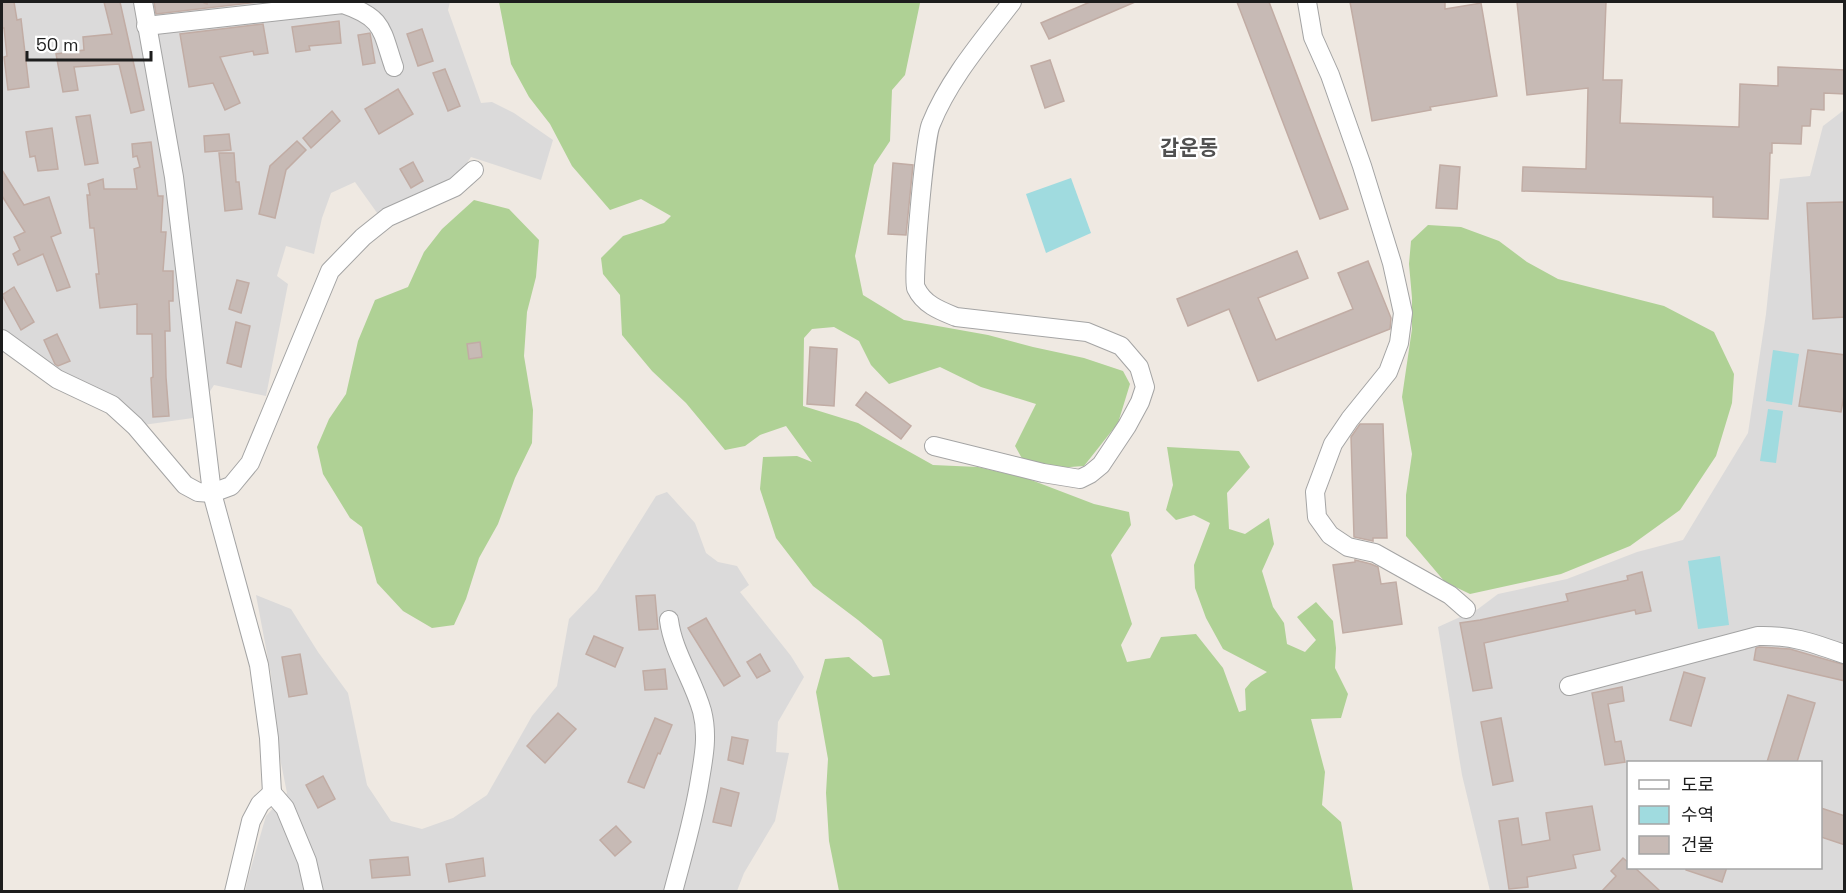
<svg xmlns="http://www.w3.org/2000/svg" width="1846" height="893" font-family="'Space Grotesk','Noto Sans KR',sans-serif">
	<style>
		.residential { fill: #dbdada; fill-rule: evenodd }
		.forest { fill: #afd195 }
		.water { fill: #a0dbdf }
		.building { fill: #c7bab5; stroke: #c1aca4; stroke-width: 1.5 }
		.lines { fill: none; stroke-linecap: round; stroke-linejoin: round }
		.street-casing { stroke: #a4a4a4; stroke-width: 20 }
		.street { stroke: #fff; stroke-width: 18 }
		.labels { text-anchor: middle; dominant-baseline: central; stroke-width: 4.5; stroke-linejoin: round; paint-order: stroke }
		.quarter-label { font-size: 21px; font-weight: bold; fill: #505050; stroke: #fff }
	</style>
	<rect width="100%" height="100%" fill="#efe9e2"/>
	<g class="residential">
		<polygon points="2,2 450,2 448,10 481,103 492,102 514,113 553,140 541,180 471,157 462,170 435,191 380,217 355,182 331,193 322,218 314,254 286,246 277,276 288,284 266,396 214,385 193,418 143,425 50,369 2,330"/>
		<path d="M1844 110V891H1490L1462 775 1438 627 1478 609 1498 594 1567 579 1637 552 1683 540 1748 433 1766 314 1780 179 1810 176 1823 126ZM1628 762H1820V868H1628Z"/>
		<polygon points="667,492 695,523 706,553 718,562 737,566 749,585 740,592 791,656 804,677 778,722 776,752 789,753 775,821 744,873 737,891 245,892 248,878 266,816 287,793 275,733 271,675 256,595 291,609 318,652 348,693 367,785 391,821 422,829 453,818 487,795 532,716 557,686 569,619 597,590 656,496"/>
	</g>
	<g class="forest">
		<polygon points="499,2 908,2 920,3 905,75 892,90 890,141 874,165 855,256 863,295 904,320 988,335 1033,347 1084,358 1123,371 1130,384 1118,423 1084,466 1056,468 1024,462 1015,446 1036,404 981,387 940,367 889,384 871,365 859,341 834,327 812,329 804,338 803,406 858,423 933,465 978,467 1026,478 1094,504 1129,512 1131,525 1111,555 1132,624 1121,645 1127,662 1150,658 1161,637 1196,634 1223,668 1239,712 1246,710 1245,689 1251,682 1267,672 1223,649 1206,618 1195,588 1194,565 1210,523 1194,515 1176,520 1166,510 1173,485 1167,447 1239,451 1250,467 1227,493 1229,529 1245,534 1269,518 1274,544 1262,571 1273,607 1284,623 1287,644 1305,652 1316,640 1297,617 1316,602 1333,621 1336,648 1335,668 1348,694 1341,718 1311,719 1325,772 1322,805 1341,822 1353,890 1352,891 839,891 829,841 826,793 828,759 816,692 825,659 849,657 873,677 890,675 882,640 858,620 813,586 776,538 760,489 763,457 797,456 812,462 786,426 760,435 745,446 725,450 686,403 652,371 622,335 620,295 603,274 601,258 623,236 664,223 671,216 641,199 610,210 572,166 550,124 529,97 511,64"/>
		<polygon points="474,200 509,209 539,240 536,277 527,312 524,356 533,410 532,443 515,478 498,524 479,558 466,599 454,625 432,628 403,611 377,583 362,527 350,518 323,474 317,447 329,419 346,394 358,341 375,300 408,287 424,252 442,229"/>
		<polygon points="1428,225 1461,227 1499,241 1527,262 1558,279 1664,306 1714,332 1734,374 1732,403 1716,456 1680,510 1630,546 1561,574 1470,594 1445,582 1406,536 1406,495 1412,454 1402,397 1412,329 1412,298 1409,264 1411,241"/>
	</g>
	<g class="water">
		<polygon points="1071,178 1091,233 1046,253 1026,194"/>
		<polygon points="1773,350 1799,354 1792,405 1766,401"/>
		<polygon points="1768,409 1783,411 1776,463 1760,461"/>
		<polygon points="1720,556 1729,625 1698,629 1688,561"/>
	</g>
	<g class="building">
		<polygon points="2,2 14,2 17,20 21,19 29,87 8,90 4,57 7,56 4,28 2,28"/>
		<polygon points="104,2 120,2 144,110 131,113 119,64 74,67 78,90 63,92 56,54 84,50 83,37 112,34"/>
		<polygon points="154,2 204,2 204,3 207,4 207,2 258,2 156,14"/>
		<polygon points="1090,2 1135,2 1049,39 1041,23"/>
		<polygon points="1237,2 1269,2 1348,209 1320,219"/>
		<polygon points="1350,2 1445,2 1445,9 1481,3 1497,96 1430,107 1431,110 1372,121"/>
		<polygon points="1517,2 1606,2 1603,80 1622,80 1620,123 1739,127 1740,84 1778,86 1778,67 1845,70 1845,94 1824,93 1824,110 1811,109 1810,126 1802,126 1801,144 1772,143 1772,153 1770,153 1768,219 1713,217 1713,197 1522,191 1523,167 1586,169 1588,88 1527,95"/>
		<polygon points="339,21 341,43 309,46 310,50 296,52 292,27"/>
		<polygon points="263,24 268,53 254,55 253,51 220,57 240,103 225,110 213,83 189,87 180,34"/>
		<polygon points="422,29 433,61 418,66 407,34"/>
		<polygon points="370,33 375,63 363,65 358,35"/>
		<polygon points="1050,60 1064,101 1045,108 1031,66"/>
		<polygon points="445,69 460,106 448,111 433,73"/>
		<polygon points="398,89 413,114 379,134 365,109"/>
		<polygon points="332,111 340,121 311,148 303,138"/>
		<polygon points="90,115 98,163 85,165 76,117"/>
		<polygon points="52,128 58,169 38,171 35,156 30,157 26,132"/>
		<polygon points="229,134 231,150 205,152 204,136"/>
		<polygon points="297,141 306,150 286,170 275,218 259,214 270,166"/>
		<polygon points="151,142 158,196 163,196 161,232 166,232 163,271 173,271 173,301 169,301 170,331 165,331 166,377 169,416 153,417 151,378 153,377 152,334 137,334 137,304 100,308 96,274 99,274 94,228 90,228 87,195 90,195 88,184 103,179 104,189 137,189 134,169 140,167 137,156 133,157 132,144"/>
		<polygon points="219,153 234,153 236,182 239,182 242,209 225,211"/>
		<polygon points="413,162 423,181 411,188 400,169"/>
		<polygon points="893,163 913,165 906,235 888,234"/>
		<polygon points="1440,165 1460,167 1457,209 1436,208"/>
		<polygon points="2,170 24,205 49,197 61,233 51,237 70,287 57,291 43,254 18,265 13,254 20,250 14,237 25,232 2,196"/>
		<polygon points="1845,202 1845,317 1813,319 1807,203"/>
		<polygon points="1297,251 1308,278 1258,298 1276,340 1353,309 1338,273 1368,261 1391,318 1390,329 1258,381 1229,309 1188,326 1177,299"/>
		<polygon points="237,280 249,283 241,313 229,309"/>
		<polygon points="14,287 34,322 21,330 2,295"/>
		<polygon points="236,322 250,326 241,367 227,363"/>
		<polygon points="57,334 70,361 58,366 55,364 44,340"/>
		<polygon points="480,342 482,357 469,359 467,344"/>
		<polygon points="810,347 837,349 834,406 807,404"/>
		<polygon points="1808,350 1845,355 1845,391 1841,412 1799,406"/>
		<polygon points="866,392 911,426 901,439 856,405"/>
		<polygon points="1360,424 1383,424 1387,538 1373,538 1373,541 1354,537 1351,437"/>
		<polygon points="1355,560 1371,564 1378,567 1381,584 1396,582 1402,624 1343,633 1333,565 1355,562"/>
		<polygon points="1642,572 1651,611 1636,614 1635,610 1484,643 1492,688 1473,691 1460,623 1480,620 1568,601 1566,594 1628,580 1627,576"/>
		<polygon points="655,595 658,629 639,630 636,596"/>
		<polygon points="706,618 740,676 724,686 688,628"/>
		<polygon points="594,636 623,648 615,667 586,654"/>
		<polygon points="1759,647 1790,649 1845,665 1845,681 1754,660 1756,648"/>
		<polygon points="300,654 307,694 289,697 282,657"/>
		<polygon points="760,654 770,671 757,678 747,662"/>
		<polygon points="665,669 667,689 645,690 643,671"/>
		<polygon points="1684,672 1705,678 1691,726 1670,720"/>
		<polygon points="1622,687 1624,701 1608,704 1615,742 1621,741 1625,762 1605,765 1592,693"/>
		<polygon points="1788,695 1815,703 1797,762 1767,762"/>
		<polygon points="558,713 576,729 545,763 527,746"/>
		<polygon points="655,718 672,725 660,754 658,753 644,788 628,782"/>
		<polygon points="1501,718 1513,781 1493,785 1481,722"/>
		<polygon points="732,737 748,740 743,764 728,760"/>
		<polygon points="323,776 335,799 318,808 306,785"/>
		<polygon points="721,788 739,793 731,826 713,822"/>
		<polygon points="1592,806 1600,850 1573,855 1576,868 1527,877 1528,887 1509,889 1499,821 1518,818 1522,845 1550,840 1546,813"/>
		<polygon points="1821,808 1845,816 1845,845 1821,837"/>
		<polygon points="616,826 631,842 615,856 600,840"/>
		<polygon points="408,857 410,875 372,878 370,860"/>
		<polygon points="483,858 485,876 449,882 446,864"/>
		<polygon points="1623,858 1629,863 1629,867 1634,867 1660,891 1602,891 1616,876 1611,871"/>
		<polygon points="1686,867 1727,867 1722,882 1686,870"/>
	</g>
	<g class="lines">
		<defs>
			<g id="street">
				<polyline points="143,2 174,177 212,493 259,665 269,738 272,793"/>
				<polyline points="1307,2 1313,37 1330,75 1362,166 1392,263 1403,313 1399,343 1388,372 1350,419 1333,444 1315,492 1317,517 1330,535 1348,547 1375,553 1450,595 1466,609"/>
				<path d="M146 26 343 4C384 18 381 29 394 67"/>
				<polyline points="2,339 57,379 112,405 135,426 185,485 198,492 212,493 231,486 250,463 330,271 363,237 388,217 455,187 474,170"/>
				<path d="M934 446 1043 473 1080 479 1090 474 1101 465 1127 426 1140 402 1145 387 1139 367 1121 346 1087 332 956 317C941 311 924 305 916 288 912 279 925 137 931 124 949 79 983 40 1012 2"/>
				<path d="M669 620C673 652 693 679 702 711 708 734 704 756 700 779 694 818 683 854 673 892"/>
				<path d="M1569 686 1758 636C1792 635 1813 643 1844 654"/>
				<polyline points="234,892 251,821 260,804 272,793 285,808 307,861 314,892"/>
			</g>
		</defs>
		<use href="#street" class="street-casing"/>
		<use href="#street" class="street"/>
	</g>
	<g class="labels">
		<g class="quarter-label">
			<text x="1189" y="147">갑운동</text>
		</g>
	</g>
	<rect width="1846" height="893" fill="none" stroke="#1d1d1d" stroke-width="6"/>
	<rect x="1627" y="761" width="195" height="108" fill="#ffffff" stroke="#a5a5a5" stroke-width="1.5"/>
	<rect x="1639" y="780" width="30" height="9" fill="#ffffff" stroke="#a5a5a5" stroke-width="1.5"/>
	<text x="1681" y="791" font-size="18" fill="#1d1d1d">도로</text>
	<rect x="1639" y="806" width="30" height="18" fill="#a0dbdf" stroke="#a5a5a5" stroke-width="1.5"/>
	<text x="1681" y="821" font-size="18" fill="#1d1d1d">수역</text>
	<rect x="1639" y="836" width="30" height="18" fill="#c7bab5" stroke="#a5a5a5" stroke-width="1.5"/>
	<text x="1681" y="851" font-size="18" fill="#1d1d1d">건물</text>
	<path d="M27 51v9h124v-9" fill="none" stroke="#1d1d1d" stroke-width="3"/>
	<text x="36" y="51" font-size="18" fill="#1d1d1d" stroke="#ffffff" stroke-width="4.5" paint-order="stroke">50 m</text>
</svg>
